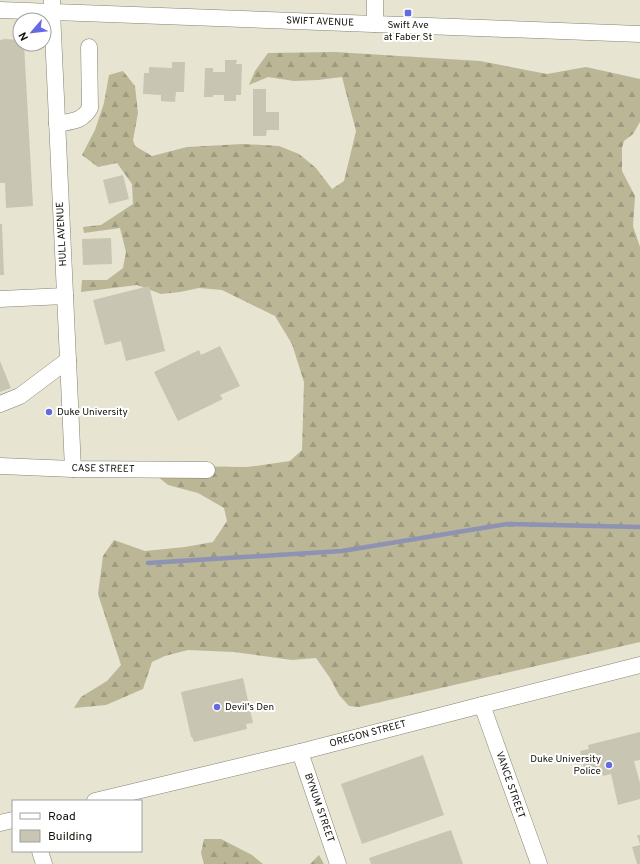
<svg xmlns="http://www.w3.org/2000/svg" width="640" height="864" font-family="Overpass,sans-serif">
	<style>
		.forest { fill: url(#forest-firs) }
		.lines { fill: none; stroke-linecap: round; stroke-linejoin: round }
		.stream { stroke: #8e93b3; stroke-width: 4.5 }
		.building { fill: #c8c5b2 }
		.minor-casing { stroke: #858371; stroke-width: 17 }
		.minor { stroke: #fff; stroke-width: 16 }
		.poi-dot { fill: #656ae3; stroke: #fff; stroke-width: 1.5 }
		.labels { text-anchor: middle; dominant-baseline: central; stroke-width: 4; stroke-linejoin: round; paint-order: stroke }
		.street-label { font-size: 10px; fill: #12110a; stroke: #fff }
		.poi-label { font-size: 10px; fill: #12110a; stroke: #fff; text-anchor: start }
	</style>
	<defs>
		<pattern id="forest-firs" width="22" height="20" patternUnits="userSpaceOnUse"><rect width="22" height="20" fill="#bab696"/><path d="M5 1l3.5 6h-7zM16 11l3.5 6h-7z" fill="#9f9b80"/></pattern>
	</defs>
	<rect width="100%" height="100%" fill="#e7e5d2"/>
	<g class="forest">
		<polygon points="335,52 480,61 547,74 586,67 640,79 640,122 633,134 624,141 622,148 622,171 635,196 633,226 640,247 640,642 359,707 349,706 339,695 330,678 316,658 292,660 234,652 188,650 165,656 152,662 143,689 106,705 74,708 81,697 107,681 121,665 98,594 103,556 114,540 145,551 185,547 213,542 227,521 224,508 198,493 168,485 157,476 163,466 248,467 290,461 302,450 304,382 292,344 275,316 222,290 199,288 180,292 161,294 137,285 81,292 82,280 107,280 123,268 126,252 120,228 84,233 83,227 101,225 133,204 132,184 117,163 98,167 82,155 95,130 104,103 109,75 123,71 135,86 138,113 133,140 135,146 152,156 187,147 243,144 279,146 299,154 316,168 332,189 344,181 356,131 342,77 318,80 294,81 268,77 249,85 255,71 268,53"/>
		<polygon points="204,839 221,839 252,855 263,864 204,864 201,853"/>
		<polygon points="319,855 324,864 310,864"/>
	</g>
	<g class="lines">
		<polyline class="stream" points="148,563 342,551 507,524 640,527"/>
	</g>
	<g class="building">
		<polygon points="5,39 20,40 20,44 24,44 33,206 6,208 5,183 0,183 0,40"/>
		<polygon points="225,60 237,60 236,64 242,64 241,95 236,95 236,101 224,101 224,95 213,95 213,97 204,97 205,68 213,68 213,72 225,72"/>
		<polygon points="172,62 185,62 184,92 176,92 175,102 161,101 161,95 143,94 144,73 149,73 149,67 172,68"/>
		<polygon points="253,89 266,89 266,112 279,112 279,130 267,130 266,136 253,136"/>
		<polygon points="123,175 129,199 109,204 103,180"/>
		<polygon points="0,224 2,224 4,275 0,275"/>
		<polygon points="111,238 112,264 83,265 82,239"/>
		<polygon points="149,286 165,351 126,361 121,341 105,345 93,300"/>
		<polygon points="220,346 240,386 220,395 223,399 178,421 154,372 199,350 201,355"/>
		<polygon points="0,361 11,388 0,392"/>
		<polygon points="243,678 253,723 246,724 247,729 194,742 192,737 191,737 181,692"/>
		<polygon points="640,732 640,760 634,761 640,783 640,799 618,805 611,774 603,776 601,769 585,773 580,751 589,749 588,745"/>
		<polygon points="423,755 444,815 362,844 341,784"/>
		<polygon points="451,830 463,864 371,864 369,858"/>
		<polygon points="637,835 640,835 640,844"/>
		<polygon points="640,845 640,864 637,864 632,847"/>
	</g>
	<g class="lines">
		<defs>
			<g id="minor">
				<polyline points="52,0 52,11 73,469"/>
				<polyline points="0,10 640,34"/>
				<polyline points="375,24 375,0"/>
				<path d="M57 124C71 121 82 122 90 108L89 47"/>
				<polyline points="0,299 65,296"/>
				<polyline points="0,404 20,396 68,360"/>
				<polyline points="0,466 73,469 207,470"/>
				<polyline points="482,705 539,864"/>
				<polyline points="300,752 338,864"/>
				<polyline points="95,801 300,752 482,705 640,665"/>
				<polyline points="0,823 13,820"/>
				<polyline points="40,851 44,864"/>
			</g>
		</defs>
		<use href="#minor" class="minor-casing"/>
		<use href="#minor" class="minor"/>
	</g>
	<g class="poi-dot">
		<rect x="404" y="9" width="8" height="8" rx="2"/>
		<circle cx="49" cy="412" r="4"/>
		<circle cx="217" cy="707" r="4"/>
		<circle cx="609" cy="765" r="4"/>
	</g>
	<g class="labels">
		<g class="street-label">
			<text transform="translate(320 22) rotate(2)">SWIFT AVENUE</text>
			<text transform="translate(62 234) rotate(-93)">HULL AVENUE</text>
			<text transform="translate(103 469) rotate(1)">CASE STREET</text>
			<text transform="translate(368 734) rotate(-15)">OREGON STREET</text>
			<text transform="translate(510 785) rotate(71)">VANCE STREET</text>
			<text transform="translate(319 808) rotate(71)">BYNUM STREET</text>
		</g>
		<g class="poi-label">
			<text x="408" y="25" text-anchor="middle">Swift Ave<tspan x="408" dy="12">at Faber St</tspan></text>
			<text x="57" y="412">Duke University</text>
			<text x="225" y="707">Devil's Den</text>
			<text x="601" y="759" text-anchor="end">Duke University<tspan x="601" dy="12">Police</tspan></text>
		</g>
	</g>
	<rect x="12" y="800" width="130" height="52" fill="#ffffff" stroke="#a0a09d"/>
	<rect x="20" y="813" width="20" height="6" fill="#ffffff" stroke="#a0a09d"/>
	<text x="48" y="820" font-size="12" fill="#12110a">Road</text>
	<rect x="20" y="830" width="20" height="12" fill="#c8c5b2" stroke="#a0a09d"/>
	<text x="48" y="840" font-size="12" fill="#12110a">Building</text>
	<g transform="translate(32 32) rotate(242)"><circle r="19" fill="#ffffff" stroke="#a0a09d"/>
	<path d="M0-3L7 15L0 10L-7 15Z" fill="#656ae3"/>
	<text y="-6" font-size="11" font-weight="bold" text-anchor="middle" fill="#12110a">N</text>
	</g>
</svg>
